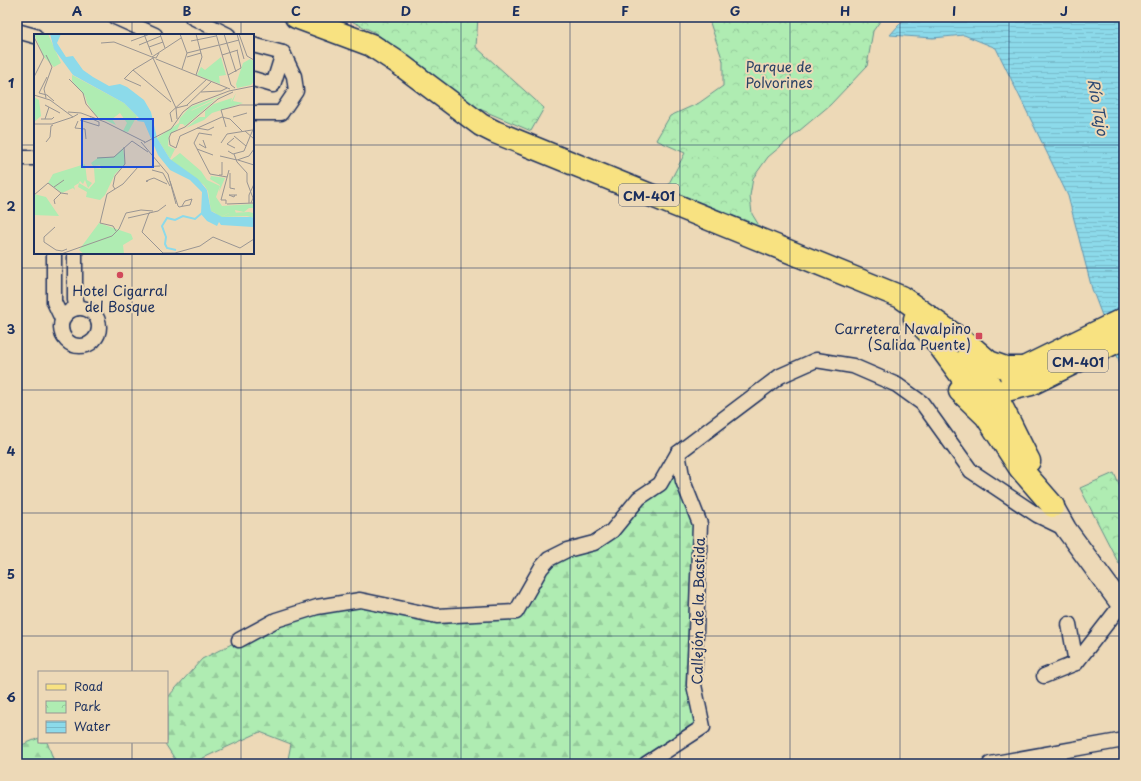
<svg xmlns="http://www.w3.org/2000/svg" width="1141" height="781" font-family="'Playpen Sans',sans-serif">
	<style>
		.forest { fill: url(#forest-firs); stroke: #658e88 }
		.park { fill: url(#park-crowns); stroke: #658e88 }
		.water { fill: url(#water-rules); stroke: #5f96b2 }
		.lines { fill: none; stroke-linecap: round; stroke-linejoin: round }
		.minor-casing { stroke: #1b2f5e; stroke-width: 17 }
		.secondary-casing { stroke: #1b2f5e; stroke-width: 23 }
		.primary-casing { stroke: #1b2f5e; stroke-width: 25 }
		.minor { stroke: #edd9b7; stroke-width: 14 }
		.secondary { stroke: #edd9b7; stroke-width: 20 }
		.primary { stroke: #f8e281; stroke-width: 22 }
		.grid { fill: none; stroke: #1b2f5e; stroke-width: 1; stroke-opacity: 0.55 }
		.poi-dot { fill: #d1495b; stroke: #edd9b7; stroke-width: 1.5 }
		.labels { text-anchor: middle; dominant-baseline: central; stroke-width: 4; stroke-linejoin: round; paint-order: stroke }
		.shield { fill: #edd9b7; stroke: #5a6279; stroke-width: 1 }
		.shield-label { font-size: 13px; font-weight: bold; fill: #1b2f5e }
		.park-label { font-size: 14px; fill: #2a4266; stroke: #edd9b7 }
		.poi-label { font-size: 14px; fill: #1b2f5e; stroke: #edd9b7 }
		.street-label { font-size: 14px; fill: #1b2f5e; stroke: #edd9b7 }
		.water-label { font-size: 15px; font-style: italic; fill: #2c4973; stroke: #edd9b7 }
		.inset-river { fill: none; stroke: #8cdaea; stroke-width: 2 }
		.inset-road { fill: none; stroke: #999593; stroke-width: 1 }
		.view { fill: #1d4ed8; fill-opacity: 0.15; stroke: #1d4ed8; stroke-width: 2 }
		.inset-edge { fill: none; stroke: #1b2f5e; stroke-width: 2 }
		.neatline { fill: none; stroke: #1b2f5e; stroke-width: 1.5 }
		.grid-label { font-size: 13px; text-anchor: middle; font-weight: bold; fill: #1b2f5e }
	</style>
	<defs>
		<pattern id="forest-firs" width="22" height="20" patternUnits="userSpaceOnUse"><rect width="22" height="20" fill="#afecb2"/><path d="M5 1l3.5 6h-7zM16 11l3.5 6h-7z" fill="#96cb9c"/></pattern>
		<pattern id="park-crowns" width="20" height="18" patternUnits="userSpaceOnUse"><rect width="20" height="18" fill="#afecb2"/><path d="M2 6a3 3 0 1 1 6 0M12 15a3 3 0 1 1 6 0" fill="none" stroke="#96cb9c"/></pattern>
		<pattern id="water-rules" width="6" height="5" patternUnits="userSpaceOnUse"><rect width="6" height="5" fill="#8cdaea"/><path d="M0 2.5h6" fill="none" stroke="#78bbcb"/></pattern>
	</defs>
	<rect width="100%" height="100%" fill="#edd9b7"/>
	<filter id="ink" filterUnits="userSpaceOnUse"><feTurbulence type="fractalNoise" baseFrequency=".025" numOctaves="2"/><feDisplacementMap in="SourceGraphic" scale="8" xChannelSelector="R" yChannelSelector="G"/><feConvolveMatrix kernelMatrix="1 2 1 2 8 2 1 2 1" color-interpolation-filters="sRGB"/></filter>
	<g filter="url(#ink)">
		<g class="forest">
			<polygon points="669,475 675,477 693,523 686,683 696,726 634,764 287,764 291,744 260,732 190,764 178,764 164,742 167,742 167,698 202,659 277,621 360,602 436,617 516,612 541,569 595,543"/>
			<polygon points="39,738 39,742 47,742 55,764 17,764 17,747"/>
		</g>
		<g class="park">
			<polygon points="343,17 478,17 476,47 544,108 531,131 475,107 374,32"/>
			<polygon points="708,17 883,17 873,31 867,66 830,105 768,157 753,178 750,196 752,214 760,227 666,189 685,153 656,140 670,116 699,103 723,86 723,61"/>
			<polygon points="1114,473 1124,496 1124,562 1119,564 1080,488"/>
		</g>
		<polygon class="water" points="906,17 1124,17 1124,374 1092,289 1068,196 996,48 964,35 933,38 890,35"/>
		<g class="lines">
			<defs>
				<g id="minor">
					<polyline points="115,17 155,35"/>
					<polyline points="192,17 228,35"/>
					<polyline points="17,31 35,36"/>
					<polyline points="253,45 283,53 294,76 296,91 281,113 253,113"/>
					<polyline points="253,79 273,85 283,53"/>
					<polyline points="17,158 35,158"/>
					<polyline points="54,253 54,302 62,319"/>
					<polyline points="75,253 75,300 77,308"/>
					<circle cx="80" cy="327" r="19"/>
					<polyline points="1069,624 1076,663"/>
					<polyline points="239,640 276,620 317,607 360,600 437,616 516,612 541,568 549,559 567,550 594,543 612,531 639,498 660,484 678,453 780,376 816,360 853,366 897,385 922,403 971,471 1037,515 1066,529"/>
					<polyline points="1044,676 1076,663 1121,605"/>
					<polyline points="646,764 703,727 694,685 700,524 683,481 678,453"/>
					<polyline points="990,764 1124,740"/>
				</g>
				<polyline id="secondary" points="1053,506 1066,529 1124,608"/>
				<g id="primary">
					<polyline points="296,17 371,45 397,62 481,125 495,132 901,297 974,349 989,362 1006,368 1024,368"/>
					<polyline points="915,319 933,337 971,389 982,396 1031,384 1124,338"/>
					<path d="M969 353C994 386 1010 425 1029 461"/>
					<polyline points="1011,376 1024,368 1124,319"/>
					<polyline points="960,391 986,416 1020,468 1053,506"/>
				</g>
			</defs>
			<use href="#minor" class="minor-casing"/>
			<use href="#secondary" class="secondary-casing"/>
			<use href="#primary" class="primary-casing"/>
			<use href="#minor" class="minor"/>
			<use href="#secondary" class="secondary"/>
			<use href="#primary" class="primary"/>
		</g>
	</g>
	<path class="grid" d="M132 17V35M241 17V35M351 17V764M461 17V764M570 17V764M680 17V764M790 17V764M900 17V764M1009 17V764M17 145H35M253 145H1124M132 253V672M241 253V764M17 268H1124M17 390H1124M17 513H1124M17 636H1124M132 742V764"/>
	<g class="poi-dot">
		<circle cx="120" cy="275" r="4"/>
		<rect x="975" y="332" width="8" height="8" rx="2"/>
	</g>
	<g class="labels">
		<g class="shield">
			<rect x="619" y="184" width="60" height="22" rx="3"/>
			<rect x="1048" y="350" width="60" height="22" rx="3"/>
		</g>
		<g class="shield-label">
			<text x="649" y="195">CM-401</text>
			<text x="1078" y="361">CM-401</text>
		</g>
		<g class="park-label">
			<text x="779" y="66">Parque de<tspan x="779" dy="16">Polvorines</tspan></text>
		</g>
		<g class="poi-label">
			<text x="120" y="290">Hotel Cigarral<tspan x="120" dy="16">del Bosque</tspan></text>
			<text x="971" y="328" text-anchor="end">Carretera Navalpino<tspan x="971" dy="16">(Salida Puente)</tspan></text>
		</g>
		<g class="street-label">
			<text transform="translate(698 611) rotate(-89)">Callejón de la Bastida</text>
		</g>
		<g class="water-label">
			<text transform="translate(1099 107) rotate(80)">Río Tajo</text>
		</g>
	</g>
	<g transform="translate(34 34)">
		<rect width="220" height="220" fill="#edd9b7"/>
		<path d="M202 59 199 67 209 69 178 79 170 86 152 94 165 83H171V77L180 70 198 64 197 68ZM189 61 158 76 150 90H146L143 96 135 101 134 112 141 115 136 125 123 104 145 89 146 84 156 73ZM146 119 167 137 173 146 186 152 182 163 188 172 218 170 220 171V178L219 174H215L210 178 201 176 202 180 195 179 189 182 177 177 174 157 170 151 137 126Z" fill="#afecb2"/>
		<path d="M0 63 5 66 7 82 0 88ZM89 114 91 130 81 140 71 161 66 166 52 163 53 158 44 153 45 149 40 152 41 156 39 154 28 159 14 149 19 140 51 130 53 146 58 149 54 154 51 146 49 150 46 147 45 149 55 155 61 148 60 134 67 135 66 131 59 132 57 129 65 123H80ZM0 160 12 163 25 182 0 181ZM65 189 97 200 99 205 89 211 90 220H50L45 216Z" fill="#afecb2"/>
		<path d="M0 0H14L27 29 20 33 10 23ZM187 23 192 41 185 42 186 50 163 41 167 33 171 36ZM216 25 220 27V47L217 51 203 54 202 50 209 29ZM38 41 90 69 103 82 94 98 89 97 93 89 86 79 78 85 82 91 62 82 53 69 51 62 38 47ZM181 66 151 92 149 90 157 77ZM177 142 191 144 185 158 186 151 176 145ZM180 177 189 182 195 179 215 178 219 179 220 184 213 182 188 183 183 182Z" fill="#afecb2"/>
		<path d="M16 0H27L23 9 32 23 39 22 49 36 59 43 75 52 86 50 93 53 110 66 117 78 123 104 136 125 164 145 173 156 177 177 188 183H217L220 184 219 193 187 191 185 188 183 192 173 187 167 180 168 158 156 146 136 136 124 121 110 88 103 87 105 84 90 69 39 41 20 15Z" fill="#8cdaea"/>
		<path class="inset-river" d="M142 216 133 214 131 210 132 203 128 192 133 184 141 186 149 182 161 185 168 179"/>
		<path class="inset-road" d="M110 0 118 21M126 0 131 14M146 0 153 19M162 0 168 23 162 41M182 0 197 51 201 54M190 0 202 38M203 0 210 25M205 0 213 22 220 26M0 3 10 23 0 43M97 7 116 0M157 7 182 2M67 9 80 8 118 23M105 11 127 2M186 11 205 6M115 13 129 8M125 19 122 24 118 23 147 4M153 19 185 11M12 21 18 33 10 55 12 64M188 21 204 16M153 23 167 19M119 24 142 74 143 85M122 25 196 55M148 35 153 19M99 36 137 68M194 41 207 34 203 16M13 43 5 59 13 61 20 67M35 45 49 59 52 70 64 84M90 45 99 36 119 24M91 45 107 52M167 58 187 57 193 54M0 61 16 66 39 83 44 80M11 71 26 79M153 71 178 47M142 74 154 71M34 78 47 79 71 88 111 108M188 83 146 102 142 114 136 111 135 104 137 99 151 93 184 65 199 58M188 83 196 85 208 97M199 83 213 79M7 85H18L20 83M11 85 15 73M46 86 65 92V88L56 84M44 87 41 94 51 95 52 105M138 88 136 79 173 45M0 90H18L39 83M192 93 187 76 206 71H220M163 94 174 96 180 93M211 97 220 105M200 102 212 112M200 104 193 110 201 114M12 108 16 103 17 92 19 91M107 108 134 140 142 170M110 109 137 95 149 78 158 71 195 57 220 52M160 109 176 140 193 143M160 109 165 99 178 101M187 109 193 100 218 96M165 110 172 114 169 106M163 115 179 121M194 117 199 120 210 117 220 93M200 120 203 128 213 139V148L219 164 217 169M186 122 203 126M63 124 80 123 98 107 114 118M203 126 215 122 220 115M204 126 220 131M118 136 129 139 136 152M196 139V154L201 155M185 141H188V128M114 146 113 148 112 147 117 145 120 144 133 150M136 147 144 172 145 173 150 172 156 171 158 165 151 167 148 172M20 153 30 146M81 155 79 152 81 142 91 130 90 113M0 161 14 149 27 159 34 160M201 161 200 163 195 161H203M215 169V161L220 150M21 170 20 166 27 159M192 170V166H187L195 136M193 170 220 169M132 171 124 177 115 179 108 198 129 219H141L166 212 179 203 206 214 220 205M94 184 116 179M21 193 10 203V208L22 216 28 217 33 215M82 197 79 192 66 189 73 160 89 150 104 133 126 132M27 220 78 202 85 195 92 179 107 176 119 177"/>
		<path class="view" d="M48 85H119V133H48Z"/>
		<rect width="220" height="220" class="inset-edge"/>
	</g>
	<rect width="1141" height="781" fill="none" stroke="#edd9b7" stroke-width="44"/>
	<rect x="38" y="671" width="130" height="72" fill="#edd9b7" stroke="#999593"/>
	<rect x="46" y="684" width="20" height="6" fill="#f8e281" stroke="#999593"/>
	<text x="74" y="691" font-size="12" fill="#1b2f5e">Road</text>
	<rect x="46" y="701" width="20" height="12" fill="url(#park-crowns)" stroke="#999593"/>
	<text x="74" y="711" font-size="12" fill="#1b2f5e">Park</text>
	<rect x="46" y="721" width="20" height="12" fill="url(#water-rules)" stroke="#999593"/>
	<text x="74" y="731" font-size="12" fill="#1b2f5e">Water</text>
	<rect x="22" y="22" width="1097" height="737" class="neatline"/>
	<g class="grid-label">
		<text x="77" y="16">A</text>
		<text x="187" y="16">B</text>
		<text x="296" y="16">C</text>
		<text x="406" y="16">D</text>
		<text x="516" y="16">E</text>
		<text x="625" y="16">F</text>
		<text x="735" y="16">G</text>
		<text x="845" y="16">H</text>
		<text x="954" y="16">I</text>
		<text x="1064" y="16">J</text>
		<text x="11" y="88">1</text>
		<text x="11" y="211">2</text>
		<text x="11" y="334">3</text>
		<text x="11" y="456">4</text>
		<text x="11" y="579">5</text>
		<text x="11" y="702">6</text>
	</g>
</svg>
